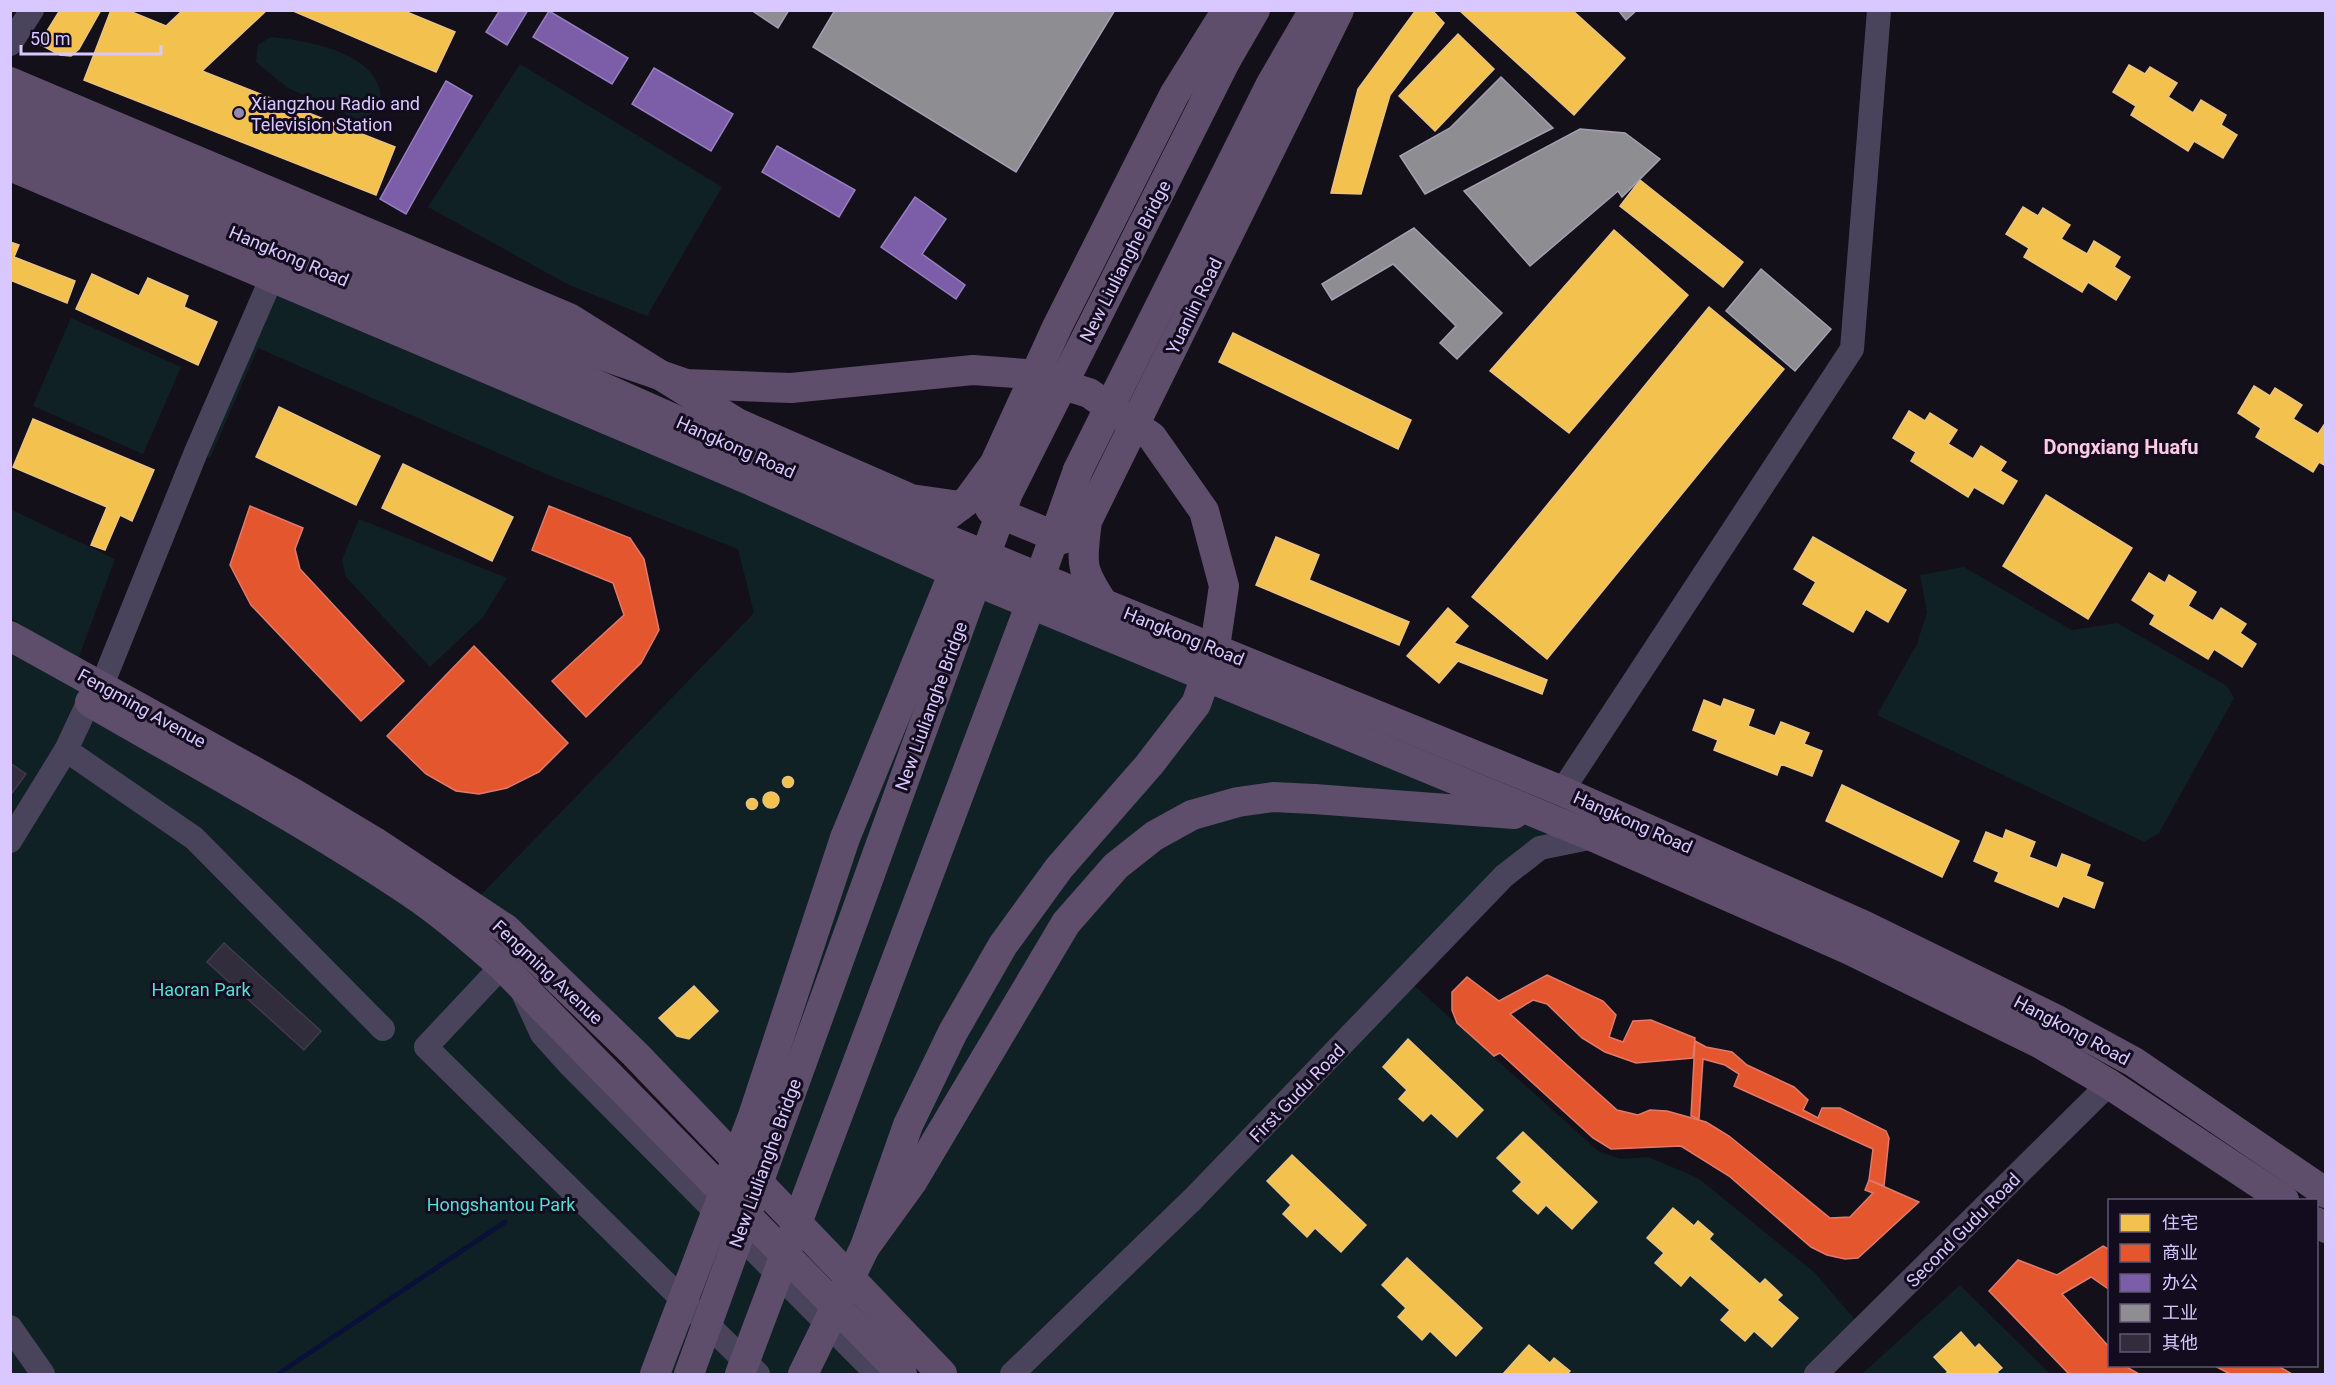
<svg xmlns="http://www.w3.org/2000/svg" width="2336" height="1385" font-family="Roboto,'Noto Sans SC',sans-serif">
	<style>
		.green { fill: #102126 }
		.homes { fill: #f2c14e; stroke: #eac383; stroke-width: 1.5 }
		.shops { fill: #e4572e; stroke: #e1796d; stroke-width: 1.5 }
		.offices { fill: #7b5ea7; stroke: #977ec1; stroke-width: 1.5 }
		.industry { fill: #8d8d92; stroke: #a49fb3; stroke-width: 1.5 }
		.lines { fill: none; stroke-linecap: round; stroke-linejoin: round }
		.stream { stroke: #091137; stroke-width: 5 }
		.building { fill: #322d3d; stroke: #413a4f; stroke-width: 1.5 }
		.minor { stroke: #49445b; stroke-width: 24 }
		.major { stroke: #5f4d6c; stroke-width: 30 }
		.major-bridge { stroke: #5f4d6c; stroke-width: 30 }
		.poi-dot { fill: #9488af; stroke: #120c1e; stroke-width: 2 }
		.labels { text-anchor: middle; dominant-baseline: central; stroke-width: 6; stroke-linejoin: round; paint-order: stroke }
		.poi-label { font-size: 18px; fill: #d9c8ff; stroke: #120c1e; text-anchor: start }
		.street-label { font-size: 18px; fill: #d9c8ff; stroke: #120c1e }
		.park-label { font-size: 18px; fill: #55ded6; stroke: #120c1e }
		.neighbourhood-label { font-size: 20px; font-weight: bold; fill: #ffcae2; stroke: #120c1e }
	</style>
	<rect width="100%" height="100%" fill="#13101a"/>
	<g class="green">
		<path d="M271 37C310 41 389 54 380 108L361 121 288 88 256 62 258 45Z"/>
		<polygon points="520,64 722,187 647,316 569,285 428,207"/>
		<polygon points="272,277 1594,837 1540,848 1407,979 1598,1151 1621,1159 1648,1157 1698,1178 1815,1273 1863,1329 1817,1374 942,1374 471,905 754,613 738,549 546,474 258,348 210,458 196,452"/>
		<polygon points="71,318 181,367 143,454 33,406"/>
		<polygon points="10,509 115,559 77,662 11,618"/>
		<polygon points="359,519 507,578 483,617 430,667 346,577 342,560"/>
		<polygon points="1964,567 2072,630 2117,623 2227,686 2234,698 2159,833 2144,842 1877,715 1917,644 1927,612 1920,575"/>
		<polygon points="10,633 435,913 911,1374 11,1374"/>
		<polygon points="1960,1285 2050,1374 1862,1374"/>
	</g>
	<g class="homes">
		<polygon points="60,10 101,10 79,49 71,56 60,55 39,44"/>
		<polygon points="111,10 127,10 166,26 183,10 267,10 202,71 395,147 376,195 84,80"/>
		<polygon points="291,10 402,10 455,32 436,72"/>
		<polygon points="1416,10 1432,10 1444,23 1390,95 1361,194 1331,193 1358,89"/>
		<polygon points="1459,10 1572,10 1625,58 1574,115"/>
		<polygon points="1458,34 1494,69 1435,131 1399,96"/>
		<polygon points="2129,65 2145,74 2150,67 2177,83 2168,97 2193,113 2201,100 2226,115 2221,125 2237,135 2223,158 2194,141 2188,151 2131,115 2136,106 2113,92"/>
		<polygon points="1640,180 1743,262 1723,287 1620,206"/>
		<polygon points="2023,207 2038,216 2043,208 2070,225 2061,239 2087,254 2094,241 2120,257 2114,267 2130,277 2116,300 2088,282 2082,292 2024,257 2029,248 2006,234"/>
		<polygon points="1614,230 1688,295 1569,433 1490,371"/>
		<polygon points="10,242 19,245 14,257 75,281 67,303 10,280"/>
		<polygon points="92,274 139,296 148,278 188,296 184,307 217,322 198,365 76,309"/>
		<polygon points="1709,307 1784,369 1547,659 1472,597"/>
		<polygon points="1233,333 1411,420 1398,449 1219,362"/>
		<polygon points="2254,386 2270,396 2275,388 2302,405 2293,419 2318,434 2326,422 2326,466 2319,462 2313,472 2256,437 2261,428 2238,413"/>
		<polygon points="279,407 380,456 356,505 256,457"/>
		<polygon points="1909,411 1925,421 1930,413 1957,430 1948,444 1973,459 1981,446 2006,462 2000,471 2017,481 2003,504 1974,487 1968,497 1911,461 1916,452 1893,438"/>
		<polygon points="33,419 154,470 132,521 120,515 105,550 91,545 107,507 13,467"/>
		<polygon points="403,464 513,517 492,561 382,508"/>
		<polygon points="2046,495 2132,548 2088,619 2003,566"/>
		<polygon points="1276,537 1319,555 1309,580 1409,622 1399,645 1256,585"/>
		<polygon points="1813,537 1906,590 1888,622 1866,609 1853,632 1803,604 1816,582 1794,569"/>
		<polygon points="2149,573 2165,583 2169,575 2196,592 2188,606 2213,621 2221,608 2246,624 2240,633 2256,644 2242,667 2214,649 2208,659 2150,624 2155,615 2132,600"/>
		<polygon points="1448,608 1468,626 1454,643 1547,680 1542,694 1458,661 1439,683 1407,656"/>
		<polygon points="1724,699 1754,710 1748,726 1775,736 1781,722 1809,733 1804,744 1822,751 1812,776 1781,764 1777,775 1714,750 1718,740 1693,730 1704,700 1721,707"/>
		<circle cx="788" cy="782" r="5.5"/>
		<polygon points="1842,785 1959,841 1942,877 1826,821"/>
		<circle cx="771" cy="800" r="8"/>
		<circle cx="752" cy="804" r="5.5"/>
		<polygon points="2006,830 2035,842 2029,857 2057,868 2062,854 2090,865 2086,876 2103,883 2094,908 2063,896 2058,907 1995,881 1999,872 1974,861 1986,832 2003,839"/>
		<polygon points="694,986 718,1011 689,1039 677,1036 659,1018"/>
		<polygon points="1408,1039 1483,1110 1457,1137 1431,1113 1423,1121 1399,1099 1407,1090 1383,1067"/>
		<polygon points="1523,1132 1597,1202 1572,1229 1546,1205 1538,1214 1513,1191 1522,1182 1497,1158"/>
		<polygon points="1292,1155 1366,1225 1341,1252 1315,1228 1307,1237 1283,1214 1291,1205 1267,1181"/>
		<polygon points="1673,1208 1694,1226 1698,1221 1713,1234 1709,1239 1760,1284 1765,1279 1782,1295 1777,1300 1798,1318 1772,1347 1754,1331 1745,1341 1721,1320 1730,1310 1690,1275 1681,1286 1655,1263 1664,1253 1647,1238"/>
		<polygon points="1407,1258 1482,1328 1456,1356 1430,1331 1422,1340 1398,1317 1406,1308 1382,1285"/>
		<polygon points="1961,1332 1975,1348 1979,1344 2002,1368 1997,1372 1999,1374 1945,1374 1948,1372 1934,1357"/>
		<polygon points="1529,1345 1550,1363 1554,1358 1570,1371 1567,1374 1503,1374"/>
	</g>
	<g class="shops">
		<polygon points="250,506 303,528 295,549 300,569 404,681 361,721 251,605 230,565"/>
		<polygon points="549,506 630,538 644,559 659,630 641,663 586,717 552,681 624,615 613,583 532,550"/>
		<polygon points="474,646 568,743 539,772 507,788 479,794 456,791 426,774 387,736"/>
		<polygon points="1547,975 1603,1001 1616,1015 1609,1037 1623,1042 1633,1021 1651,1020 1695,1038 1693,1058 1636,1063 1605,1052 1582,1038 1547,1004 1533,1000 1510,1014 1617,1110 1638,1115 1650,1110 1667,1111 1706,1122 1729,1136 1830,1218 1850,1217 1873,1193 1865,1190 1869,1180 1919,1202 1858,1258 1845,1259 1827,1255 1811,1247 1729,1176 1681,1146 1611,1149 1593,1138 1500,1053 1494,1056 1457,1023 1452,1010 1452,992 1467,977 1499,1001"/>
		<polygon points="1695,1041 1706,1047 1732,1052 1747,1065 1794,1087 1808,1100 1803,1110 1818,1118 1822,1108 1840,1108 1886,1131 1889,1138 1884,1186 1869,1180 1873,1149 1734,1086 1739,1074 1725,1065 1703,1059 1699,1119 1691,1116"/>
		<polygon points="2103,1246 2110,1250 2110,1290 2091,1277 2062,1294 2110,1348 2110,1366 2125,1366 2139,1374 2069,1374 1989,1291 2018,1260 2057,1275"/>
		<polygon points="2215,1366 2278,1366 2292,1374 2230,1374"/>
	</g>
	<g class="offices">
		<polygon points="500,10 528,10 507,45 486,32"/>
		<polygon points="549,11 628,58 612,84 533,37"/>
		<polygon points="654,68 733,114 711,151 632,104"/>
		<polygon points="446,81 472,96 406,214 380,199"/>
		<polygon points="777,146 855,190 839,217 762,172"/>
		<polygon points="915,197 946,219 922,254 965,285 956,299 881,247"/>
	</g>
	<g class="industry">
		<polygon points="751,10 789,10 778,28"/>
		<polygon points="835,10 1115,10 1016,172 813,47"/>
		<polygon points="1618,10 1637,10 1626,20"/>
		<polygon points="1501,77 1553,128 1425,194 1400,156 1450,128"/>
		<polygon points="1580,129 1625,133 1660,159 1622,197 1618,191 1530,266 1464,191"/>
		<polygon points="1414,228 1502,313 1457,359 1440,343 1456,326 1393,264 1332,300 1322,284"/>
		<polygon points="1761,269 1831,329 1795,371 1726,311"/>
	</g>
	<g class="lines">
		<polyline class="stream" points="278,1374 505,1222"/>
	</g>
	<g class="building">
		<polygon points="10,763 26,774 12,793 10,792"/>
		<polygon points="224,943 321,1031 304,1050 207,962"/>
	</g>
	<g class="lines">
		<g class="minor">
			<polyline points="10,44 32,10"/>
			<polyline points="66,750 194,838 383,1029"/>
			<polyline points="1562,791 1852,349 1879,10"/>
			<polyline points="10,841 66,750 89,701 102,685 196,452 272,277"/>
			<polyline points="502,966 426,1047 758,1374"/>
			<polyline points="524,995 542,1034 568,1063 877,1374"/>
			<polyline points="10,1327 43,1374"/>
			<polyline points="1012,1374 1193,1199 1504,876 1540,848 1594,837"/>
			<polyline points="1816,1374 2109,1084"/>
		</g>
		<g class="major">
			<polyline points="1226,60 1255,10"/>
			<polyline points="10,82 569,318 737,423 911,499 960,506"/>
			<polyline points="10,139 604,388 943,538 1562,791 1865,926 2055,1019 2134,1062 2326,1193"/>
			<polyline points="10,166 752,481 949,570 1594,837 1850,950 2041,1044 2109,1084 2284,1200"/>
			<polyline points="1078,470 1271,84 1314,10"/>
			<polyline points="984,497 991,510 1062,539 1079,533"/>
			<polyline points="944,518 968,500 995,463 1057,327 1174,95 1227,10"/>
			<path d="M1103 603C1079 567 1082 563 1087 521L1339 10"/>
			<polyline points="10,636 295,794 375,842 506,929 635,1054 942,1374"/>
			<path d="M90 702C197 764 307 823 410 892 443 914 472 940 502 966L902 1374"/>
			<polyline points="1314,799 1514,814"/>
			<polyline points="845,838 954,572"/>
			<polyline points="2316,1222 2326,1228"/>
		</g>
		<g class="major-bridge">
			<polyline points="10,108 526,329 686,384 791,388 973,370 1027,374 1089,393 1152,437 1204,511 1224,586 1214,654 1196,704 1149,765 1059,868 1003,945 953,1032 908,1125 865,1247"/>
			<polyline points="655,1374 753,1116 845,838"/>
			<polyline points="689,1374 1008,493 1226,60"/>
			<polyline points="740,1374 1028,611 1078,470"/>
			<polyline points="803,1374 865,1247 912,1182 1066,923 1116,866 1154,836 1192,815 1238,802 1273,797 1314,799"/>
		</g>
	</g>
	<circle class="poi-dot" cx="239" cy="113" r="6"/>
	<g class="labels">
		<g class="poi-label">
			<text x="251" y="103">Xiangzhou Radio and<tspan x="251" dy="21">Television Station</tspan></text>
		</g>
		<g class="street-label">
			<text transform="translate(289 256) rotate(23)">Hangkong Road</text>
			<text transform="translate(1125 261) rotate(-63)">New Liulianghe Bridge</text>
			<text transform="translate(1194 306) rotate(-64)">Yuanlin Road</text>
			<text transform="translate(736 447) rotate(24)">Hangkong Road</text>
			<text transform="translate(1184 636) rotate(22)">Hangkong Road</text>
			<text transform="translate(931 706) rotate(-70)">New Liulianghe Bridge</text>
			<text transform="translate(142 708) rotate(29)">Fengming Avenue</text>
			<text transform="translate(1633 822) rotate(24)">Hangkong Road</text>
			<text transform="translate(548 972) rotate(43)">Fengming Avenue</text>
			<text transform="translate(2072 1030) rotate(28)">Hangkong Road</text>
			<text transform="translate(1297 1093) rotate(-46)">First Gudu Road</text>
			<text transform="translate(765 1163) rotate(-70)">New Liulianghe Bridge</text>
			<text transform="translate(1963 1230) rotate(-45)">Second Gudu Road</text>
		</g>
		<g class="park-label">
			<text x="201" y="989">Haoran Park</text>
			<text x="501" y="1204">Hongshantou Park</text>
		</g>
		<g class="neighbourhood-label">
			<text x="2121" y="447">Dongxiang Huafu</text>
		</g>
	</g>
	<rect width="2336" height="1385" fill="none" stroke="#d9c8ff" stroke-width="24"/>
	<rect x="2108" y="1199" width="210" height="168" fill="#120c1e" stroke="#625778" stroke-width="1.5"/>
	<rect x="2120" y="1214" width="30" height="18" fill="#f2c14e" stroke="#625778" stroke-width="1.5"/>
	<text x="2162" y="1229" font-size="18" fill="#d9c8ff">住宅</text>
	<rect x="2120" y="1244" width="30" height="18" fill="#e4572e" stroke="#625778" stroke-width="1.5"/>
	<text x="2162" y="1259" font-size="18" fill="#d9c8ff">商业</text>
	<rect x="2120" y="1274" width="30" height="18" fill="#7b5ea7" stroke="#625778" stroke-width="1.5"/>
	<text x="2162" y="1289" font-size="18" fill="#d9c8ff">办公</text>
	<rect x="2120" y="1304" width="30" height="18" fill="#8d8d92" stroke="#625778" stroke-width="1.5"/>
	<text x="2162" y="1319" font-size="18" fill="#d9c8ff">工业</text>
	<rect x="2120" y="1334" width="30" height="18" fill="#322d3d" stroke="#625778" stroke-width="1.5"/>
	<text x="2162" y="1349" font-size="18" fill="#d9c8ff">其他</text>
	<path d="M21 45v9h140v-9" fill="none" stroke="#d9c8ff" stroke-width="3"/>
	<text x="30" y="45" font-size="18" fill="#d9c8ff" stroke="#120c1e" stroke-width="4.5" paint-order="stroke">50 m</text>
</svg>
